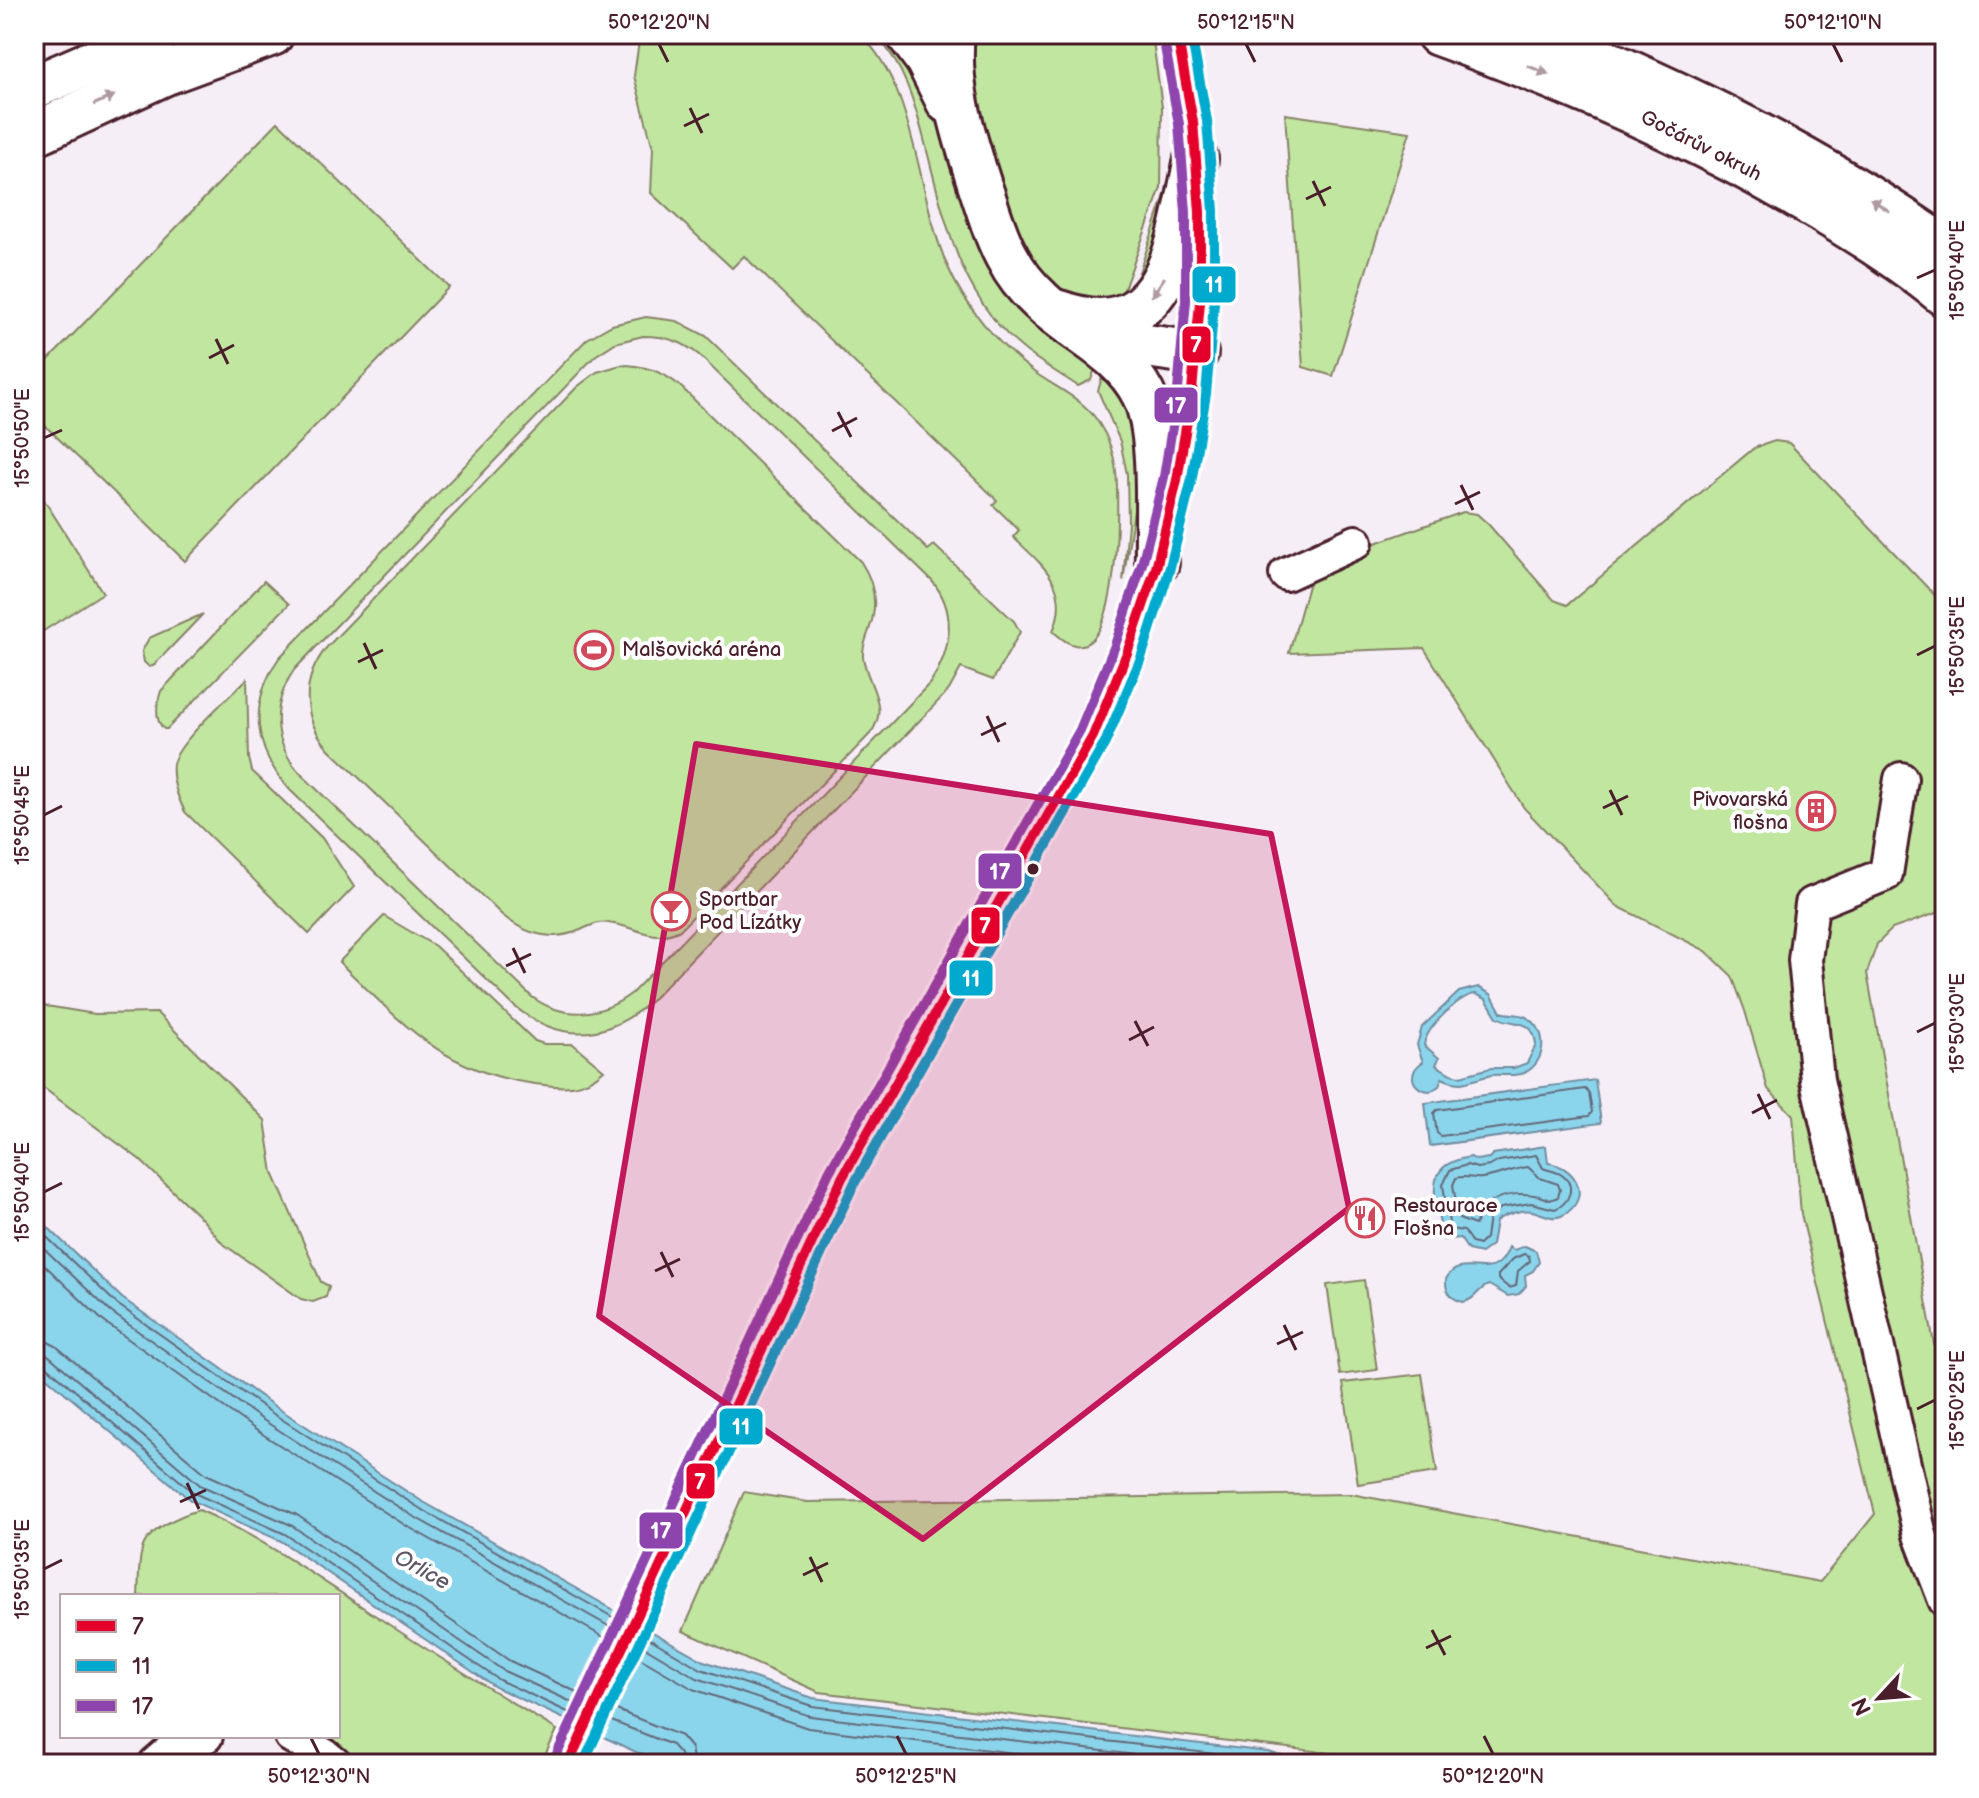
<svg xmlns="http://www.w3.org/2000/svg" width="1979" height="1798" font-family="'Balsamiq Sans',sans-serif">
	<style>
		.green { fill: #c1e6a0; stroke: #868266; stroke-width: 2; fill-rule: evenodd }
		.water { fill: #8bd5ec; stroke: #718c9f; stroke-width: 2; fill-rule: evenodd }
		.pier { fill: #f6eef7 }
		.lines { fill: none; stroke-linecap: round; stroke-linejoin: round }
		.shore { stroke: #646878; stroke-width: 2 }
		.minor-casing { stroke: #4a1f2b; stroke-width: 38 }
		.major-casing { stroke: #4a1f2b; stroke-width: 48 }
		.minor { stroke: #fff; stroke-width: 32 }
		.major { stroke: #fff; stroke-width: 42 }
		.bus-1-casing { stroke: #fff; stroke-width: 16 }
		.bus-2-casing { stroke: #fff; stroke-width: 16 }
		.bus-3-casing { stroke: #fff; stroke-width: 16 }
		.bus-1 { stroke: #e4002b; stroke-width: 10 }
		.bus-2 { stroke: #00a9ce; stroke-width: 10 }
		.bus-3 { stroke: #8e44ad; stroke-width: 10 }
		.oneway { fill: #ae9aa0 }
		.marked { fill: #c2185b; fill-opacity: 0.2; stroke: #c2185b; stroke-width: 6; stroke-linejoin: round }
		.ticks { fill: none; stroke: #4a1f2b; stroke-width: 3 }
		.bus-dot { fill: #4a1f2b; stroke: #fff; stroke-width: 3 }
		.labels { text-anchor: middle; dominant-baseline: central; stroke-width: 8; stroke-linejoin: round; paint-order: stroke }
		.street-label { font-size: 20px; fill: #4a1f2b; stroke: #fff }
		.poi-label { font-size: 20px; fill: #4a1f2b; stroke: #fff; text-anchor: start }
		.water-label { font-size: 22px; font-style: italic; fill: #5e5665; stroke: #fff }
		.line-badge { stroke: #fff; stroke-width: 3 }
		.badge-label { font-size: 22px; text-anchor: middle; font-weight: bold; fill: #fff }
		.neatline { fill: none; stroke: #4a1f2b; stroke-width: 3 }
		.ticks-label { font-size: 20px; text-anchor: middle; fill: #4a1f2b }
	</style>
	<rect width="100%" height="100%" fill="#f6eef7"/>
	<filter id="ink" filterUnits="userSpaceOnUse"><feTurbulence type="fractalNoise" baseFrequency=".0125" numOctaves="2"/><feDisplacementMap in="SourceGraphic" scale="16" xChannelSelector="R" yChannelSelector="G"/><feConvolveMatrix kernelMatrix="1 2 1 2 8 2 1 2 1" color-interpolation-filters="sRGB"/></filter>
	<g filter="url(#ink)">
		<g class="green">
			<path d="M640 34H860C917 88 916 193 947 265 965 307 998 345 1034 372 1056 388 1086 400 1100 425 1109 439 1114 454 1116 471 1119 501 1122 700 1053 631 1072 586 1042 565 1013 537L1019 530 993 505 997 500 744 256 732 268 651 193 653 148 634 76Z"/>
			<path d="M875 34H893L934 100 982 251 994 278 1007 295 1097 363 1091 380 1078 386C1061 375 1043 364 1027 352 960 300 945 221 925 143 915 104 904 64 875 34Z"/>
			<polygon points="967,34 1152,34 1162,107 1161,188 1116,311 1055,293 1011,230 963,52"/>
			<polygon points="1285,114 1410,132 1333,376 1303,367"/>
			<polygon points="278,122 449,287 185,561 34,415 34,375"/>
			<polygon points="1167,189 1170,224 1127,308"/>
			<path d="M646 317 677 321 706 336 928 550 934 545 1014 621 1020 632 993 680 961 668 949 690 651 1001C607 1040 561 1044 514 1006L290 790C253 749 248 704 279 658L587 339 612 325ZM643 336C665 336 682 341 699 355L932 581C958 612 951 652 930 683L632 993C601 1017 564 1020 532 997L301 774C272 743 271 705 294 670L595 356 615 343Z"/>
			<path d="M621 365C644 365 661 371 679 385L861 562C874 582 878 604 870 627 867 638 862 646 863 657 867 685 891 707 870 734L680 930C653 944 634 925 608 923 597 921 588 927 578 931 550 942 524 933 502 915L329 749C301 718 301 679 327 647L577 387 597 372Z"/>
			<polygon points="1105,367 1126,389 1142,459 1123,581 1128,523 1127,474 1120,441 1098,391"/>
			<polygon points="1775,441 1789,443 1945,606 1945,910 1892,929 1877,944 1867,973 1945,1405 1945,1719 1939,1764 1355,1764 1330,1753 819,1692 683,1631 744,1492 808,1502 1351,1494 1820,1582 1875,1514 1801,1214 1793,1115 1768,1089 1745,1011 1732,976 1706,951 1617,906 1524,808 1424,648 1289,653 1309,582 1359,549 1463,512 1477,514 1489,525 1554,600 1567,605 1754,448"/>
			<polygon points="34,484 103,593 34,637"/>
			<path d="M264 581 289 604 167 729H164C154 720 157 703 161 691Z"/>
			<polygon points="203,614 153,666 149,667 144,662 142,651 149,638"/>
			<path d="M247 679 249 758 252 771 322 838 354 887 309 934 185 812C178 798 171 781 173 764 177 743 230 696 247 679Z"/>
			<path d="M384 916 435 946 535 1041 544 1044H573L604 1070C582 1090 564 1088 535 1084 443 1072 402 1023 339 962Z"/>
			<polygon points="34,1004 95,1014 157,1013 265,1120 273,1173 321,1282 329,1286 326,1297 313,1302 301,1299 222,1243 203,1220 139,1159 34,1081"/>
			<polygon points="1364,1280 1377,1370 1340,1375 1327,1285"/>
			<polygon points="1422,1374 1437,1472 1358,1484 1343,1383"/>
			<path d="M199 1510C262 1537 319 1579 376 1616 436 1656 496 1693 557 1730L541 1764H358L329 1736H338V1596H138C139 1581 138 1564 142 1550 146 1530 181 1515 199 1510Z"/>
		</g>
		<g class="water">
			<path d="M1478 987 1491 994 1501 1012C1509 1015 1518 1013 1526 1017 1549 1028 1547 1063 1524 1073 1514 1077 1502 1074 1492 1075 1481 1077 1471 1082 1461 1083 1454 1083 1448 1081 1442 1078L1439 1086 1431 1091C1412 1091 1406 1072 1423 1062L1417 1045 1422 1027 1459 992ZM1476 994 1486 999 1497 1017C1514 1027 1533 1016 1536 1045L1527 1063 1514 1068H1491L1460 1076 1451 1074 1436 1065 1439 1058 1424 1045C1426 1028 1459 995 1476 994Z"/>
			<polygon points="1595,1080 1601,1123 1430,1146 1425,1103"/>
			<path d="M1546 1146 1548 1163C1572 1165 1592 1193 1568 1212 1554 1223 1546 1214 1532 1211 1522 1209 1503 1215 1496 1221L1492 1245 1481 1253 1468 1250 1460 1238 1443 1240C1437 1201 1418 1164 1471 1157L1476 1160 1489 1158 1493 1154Z"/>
			<polygon points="34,1214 122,1298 273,1405 420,1500 704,1661 813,1698 1268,1752 1311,1764 675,1764 636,1752 495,1687 281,1541 190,1500 36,1368 34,1366"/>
			<path d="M1525 1246 1536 1251 1539 1262 1533 1271 1525 1275 1526 1286 1519 1294 1508 1296 1489 1285C1478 1288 1476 1300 1463 1302 1451 1299 1445 1292 1446 1279 1462 1250 1494 1289 1509 1247L1514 1250Z"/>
		</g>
		<polygon class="pier" points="616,1605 655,1628 602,1741 562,1722"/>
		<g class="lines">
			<g class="shore">
				<polygon points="1585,1089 1589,1093 1592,1112 1589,1116 1441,1136 1437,1133 1434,1113 1437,1110"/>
				<path d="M1536 1155 1543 1168C1550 1171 1558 1171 1563 1176 1577 1187 1568 1204 1555 1209L1531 1203 1501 1208 1489 1217 1486 1238 1479 1245 1472 1243 1464 1231 1450 1229 1443 1185 1450 1170 1467 1165 1477 1168 1490 1166 1499 1161Z"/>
				<path d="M1528 1167 1540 1178 1558 1184 1560 1190 1558 1197 1550 1200C1532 1191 1500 1191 1485 1207 1480 1212 1478 1219 1475 1225L1459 1219 1453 1185 1456 1178C1466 1175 1473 1179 1482 1178 1498 1176 1512 1169 1528 1167Z"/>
				<polyline points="34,1225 117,1304 269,1411 416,1506 616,1619"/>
				<polyline points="34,1239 111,1312 263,1420 411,1515 612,1628"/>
				<polygon points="1524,1254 1529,1256 1530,1261 1518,1271 1516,1286 1509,1288 1498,1279 1498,1275 1513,1259"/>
				<polyline points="34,1255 103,1321 256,1430 405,1525 607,1639"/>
				<polyline points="34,1339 44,1340 56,1346 206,1474 297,1515 510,1661 581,1694"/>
				<polyline points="34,1351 48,1355 200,1485 291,1525 504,1671 576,1704"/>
				<polyline points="34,1361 43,1363 194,1493 285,1534 499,1680 572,1714"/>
				<polyline points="647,1637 701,1669 812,1706 1266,1760 1280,1764"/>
				<polyline points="643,1646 697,1678 810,1716 1211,1764"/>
				<polyline points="638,1657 693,1689 808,1728 1106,1764"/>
				<polyline points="614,1709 681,1736 691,1748 694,1764"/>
				<polyline points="609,1720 672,1745 680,1754 682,1764"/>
			</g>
			<defs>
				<g id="minor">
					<polyline points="1286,574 1356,542"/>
					<polyline points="1901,779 1886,874 1812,904 1805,960 1817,1080 1920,1535 1945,1600"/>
					<polyline points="291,1736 324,1755 335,1764"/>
					<polyline points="155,1764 170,1751 206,1736"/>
					<path d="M568 1764 842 1178 1093 736C1193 519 1230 268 1177 34"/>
				</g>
				<g id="major">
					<polyline points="908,34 927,60 948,102"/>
					<path d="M953 34C947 87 965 139 981 189 989 212 995 236 1007 257 1015 273 1027 288 1040 300 1074 333 1121 350 1143 394 1162 432 1156 518 1157 563"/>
					<path d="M1438 34C1563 79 1683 130 1798 197 1849 226 1900 258 1945 295"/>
					<path d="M1540 34C1683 92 1819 159 1945 248"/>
					<polyline points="34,87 157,34"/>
					<polyline points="34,134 166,73 272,34"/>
					<path d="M1059 312C1170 351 1179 237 1196 159"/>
					<polyline points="1090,329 1139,345 1196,353"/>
				</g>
			</defs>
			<use href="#minor" class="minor-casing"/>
			<use href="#major" class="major-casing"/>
			<use href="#minor" class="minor"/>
			<use href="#major" class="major"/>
			<defs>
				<polyline id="bus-1" points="568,1764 842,1178 1093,736 1127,653 1156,568 1177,480 1192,391 1200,302 1200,212 1193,122 1177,34"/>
				<polyline id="bus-2" points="583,1764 854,1184 1105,743 1141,658 1169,571 1191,483 1206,394 1214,303 1214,211 1207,121 1191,34"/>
				<polyline id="bus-3" points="555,1758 829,1172 1080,730 1114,648 1142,564 1164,477 1178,390 1186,301 1186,212 1179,124 1163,36"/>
			</defs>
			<use href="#bus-1" class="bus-1-casing"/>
			<use href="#bus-2" class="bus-2-casing"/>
			<use href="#bus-3" class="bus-3-casing"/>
			<use href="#bus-1" class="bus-1"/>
			<use href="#bus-2" class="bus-2"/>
			<use href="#bus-3" class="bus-3"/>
		</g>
		<defs><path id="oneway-solid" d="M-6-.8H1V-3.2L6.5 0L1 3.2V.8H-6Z" transform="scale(2)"/></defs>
		<g class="oneway">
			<use href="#oneway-solid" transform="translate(1538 70) rotate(22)"/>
			<use href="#oneway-solid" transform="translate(104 100) rotate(-24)"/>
			<use href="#oneway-solid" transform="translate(1880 205) rotate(-147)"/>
			<use href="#oneway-solid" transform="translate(1158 287) rotate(124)"/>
		</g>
	</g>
	<path class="marked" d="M696 744 1271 834 1349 1208 923 1539 599 1316Z"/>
	<path class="ticks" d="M659 44 668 62M1246 44 1255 62M1833 44 1842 62M690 108 702 133M684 126 709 114M1313 181 1325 206M1306 199 1331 187M1917 278 1935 270M216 339 228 364M209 358 234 345M838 412 851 437M832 431 857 418M44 438 62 430M1461 485 1473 510M1455 504 1480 492M364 643 376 669M1917 655 1935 646M358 662 383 650M987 716 999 742M981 735 1006 723M1610 790 1622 815M1603 808 1628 796M44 815 62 806M513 948 525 973M506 966 531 954M1135 1021 1148 1046M1917 1032 1935 1023M1129 1040 1154 1027M1758 1094 1770 1119M1752 1113 1777 1100M44 1192 62 1183M661 1252 673 1277M655 1271 680 1259M1284 1325 1296 1350M1277 1344 1303 1332M1917 1409 1935 1400M187 1483 199 1509M180 1502 206 1490M810 1557 822 1582M44 1569 62 1560M803 1575 828 1563M1432 1630 1445 1655M1426 1648 1451 1636M310 1736 319 1754M897 1736 906 1754M1484 1736 1493 1754"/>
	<defs>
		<symbol id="stadium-ring" viewBox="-11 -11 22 22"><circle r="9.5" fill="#fff" stroke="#d1495b" stroke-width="1.5"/><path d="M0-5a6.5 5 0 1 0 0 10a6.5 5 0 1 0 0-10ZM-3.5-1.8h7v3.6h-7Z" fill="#d1495b"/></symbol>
		<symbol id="building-ring" viewBox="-11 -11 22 22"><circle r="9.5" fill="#fff" stroke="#d1495b" stroke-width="1.5"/><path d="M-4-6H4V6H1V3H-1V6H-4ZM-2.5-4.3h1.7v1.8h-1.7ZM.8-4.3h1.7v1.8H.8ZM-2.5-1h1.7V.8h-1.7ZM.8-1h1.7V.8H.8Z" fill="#d1495b"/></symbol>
		<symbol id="bar-ring" viewBox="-11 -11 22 22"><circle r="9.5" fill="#fff" stroke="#d1495b" stroke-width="1.5"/><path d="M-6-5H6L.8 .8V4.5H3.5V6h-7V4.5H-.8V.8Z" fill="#d1495b"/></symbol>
		<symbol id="restaurant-ring" viewBox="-11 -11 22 22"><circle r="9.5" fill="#fff" stroke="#d1495b" stroke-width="1.5"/><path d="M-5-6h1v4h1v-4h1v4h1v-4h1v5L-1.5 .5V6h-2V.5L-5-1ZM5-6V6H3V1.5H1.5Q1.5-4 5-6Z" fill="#d1495b"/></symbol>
	</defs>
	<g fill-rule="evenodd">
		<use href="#stadium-ring" x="572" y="628" width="44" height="44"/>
		<use href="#building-ring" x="1794" y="789" width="44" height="44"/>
		<use href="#bar-ring" x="649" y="889" width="44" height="44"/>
		<use href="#restaurant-ring" x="1343" y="1196" width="44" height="44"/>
	</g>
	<circle class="bus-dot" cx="1033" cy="869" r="7"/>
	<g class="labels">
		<g class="street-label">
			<text transform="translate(1701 146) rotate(27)">Gočárův okruh</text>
		</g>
		<g class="poi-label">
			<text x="622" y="650">Malšovická aréna</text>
			<text x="1788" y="800" text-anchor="end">Pivovarská<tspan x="1788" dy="23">flošna</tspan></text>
			<text x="699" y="900">Sportbar<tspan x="699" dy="23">Pod Lízátky</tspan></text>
			<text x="1393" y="1206">Restaurace<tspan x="1393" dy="23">Flošna</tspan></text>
		</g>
		<g class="water-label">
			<text transform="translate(422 1570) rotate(29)">Orlice</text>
		</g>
	</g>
	<g class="line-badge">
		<rect x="1191" y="265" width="46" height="39" rx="8" fill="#00a9ce"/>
		<rect x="1181" y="325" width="31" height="39" rx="8" fill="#e4002b"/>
		<rect x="1153" y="386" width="46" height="38" rx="8" fill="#8e44ad"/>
		<rect x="977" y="852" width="46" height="38" rx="8" fill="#8e44ad"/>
		<rect x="970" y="906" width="31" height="39" rx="8" fill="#e4002b"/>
		<rect x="948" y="959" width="46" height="38" rx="8" fill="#00a9ce"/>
		<rect x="718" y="1407" width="46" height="39" rx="8" fill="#00a9ce"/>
		<rect x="685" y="1462" width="31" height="38" rx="8" fill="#e4002b"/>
		<rect x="638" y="1511" width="46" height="39" rx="8" fill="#8e44ad"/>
	</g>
	<g class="badge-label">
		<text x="1214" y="292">11</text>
		<text x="1196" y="352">7</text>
		<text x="1176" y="413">17</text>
		<text x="1000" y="879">17</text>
		<text x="985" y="933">7</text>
		<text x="971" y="986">11</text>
		<text x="741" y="1434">11</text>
		<text x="700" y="1489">7</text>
		<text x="661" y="1538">17</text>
	</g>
	<rect width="1979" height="1798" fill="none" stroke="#fff" stroke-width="88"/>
	<rect x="60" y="1594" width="280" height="144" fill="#ffffff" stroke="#b7a5aa" stroke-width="2"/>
	<rect x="76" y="1620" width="40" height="12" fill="#e4002b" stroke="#b7a5aa" stroke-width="2"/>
	<text x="132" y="1634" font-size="24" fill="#4a1f2b">7</text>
	<rect x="76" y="1660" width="40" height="12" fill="#00a9ce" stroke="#b7a5aa" stroke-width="2"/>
	<text x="132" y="1674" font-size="24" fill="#4a1f2b">11</text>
	<rect x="76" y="1700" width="40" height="12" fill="#8e44ad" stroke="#b7a5aa" stroke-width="2"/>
	<text x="132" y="1714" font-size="24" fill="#4a1f2b">17</text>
	<g transform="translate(1879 1698) rotate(244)" stroke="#ffffff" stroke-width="6" paint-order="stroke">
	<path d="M0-6L14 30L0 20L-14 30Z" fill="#4a1f2b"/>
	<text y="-12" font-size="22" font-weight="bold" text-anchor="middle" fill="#4a1f2b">N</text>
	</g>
	<rect x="44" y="44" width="1891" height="1710" class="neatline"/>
	<g class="ticks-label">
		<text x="659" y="29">50°12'20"N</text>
		<text x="1246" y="29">50°12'15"N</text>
		<text x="1833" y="29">50°12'10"N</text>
		<text transform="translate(1957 270) rotate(-90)" y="7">15°50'40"E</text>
		<text transform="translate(22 438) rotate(-90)" y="7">15°50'50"E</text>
		<text transform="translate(1957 646) rotate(-90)" y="7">15°50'35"E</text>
		<text transform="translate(22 815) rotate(-90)" y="7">15°50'45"E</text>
		<text transform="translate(1957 1023) rotate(-90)" y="7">15°50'30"E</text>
		<text transform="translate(22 1192) rotate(-90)" y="7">15°50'40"E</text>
		<text transform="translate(1957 1400) rotate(-90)" y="7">15°50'25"E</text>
		<text transform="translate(22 1569) rotate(-90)" y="7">15°50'35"E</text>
		<text x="319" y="1783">50°12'30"N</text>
		<text x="906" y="1783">50°12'25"N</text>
		<text x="1493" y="1783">50°12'20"N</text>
	</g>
</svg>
